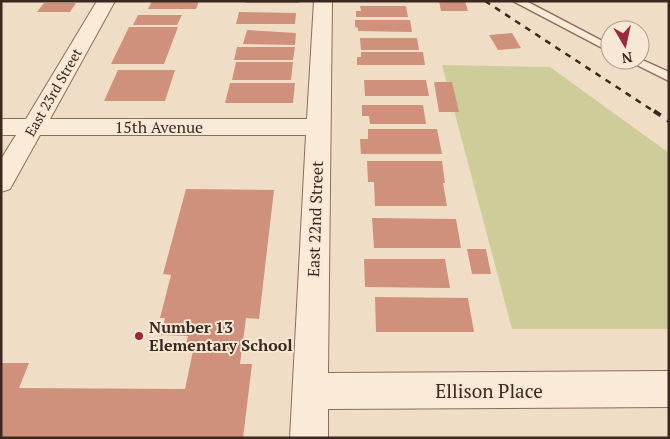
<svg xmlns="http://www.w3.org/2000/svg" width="670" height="439" font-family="'PT Serif',serif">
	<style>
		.green { fill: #cecc99 }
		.building { fill: #cf917b }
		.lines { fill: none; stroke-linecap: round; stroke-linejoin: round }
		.lane-casing { stroke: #8c6d5b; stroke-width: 3 }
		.street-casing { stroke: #8c6d5b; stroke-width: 2 }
		.lane { fill: #faebd9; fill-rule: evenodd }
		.street { fill: #faebd9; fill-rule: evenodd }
		.rail-far1 { stroke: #3b281f; stroke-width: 2.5; stroke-dasharray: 6 6; stroke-linecap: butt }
		.rail { stroke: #3b281f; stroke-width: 4; stroke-dasharray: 8 8; stroke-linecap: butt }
		.poi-dot { fill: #9c293b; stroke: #f7e8d6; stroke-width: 2 }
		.labels { text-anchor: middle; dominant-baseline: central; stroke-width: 4; stroke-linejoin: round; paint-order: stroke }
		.far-street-label { font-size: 14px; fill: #3b281f; stroke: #f7e8d6 }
		.street-label { font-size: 16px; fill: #3b281f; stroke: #f7e8d6 }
		.poi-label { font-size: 16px; font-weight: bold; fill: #3b281f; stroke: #f7e8d6; text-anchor: start }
		.near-street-label { font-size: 19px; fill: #3b281f; stroke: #f7e8d6 }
	</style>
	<rect width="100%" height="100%" fill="#f0ddc6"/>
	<polygon class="green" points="442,65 550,67 669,153 669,329 512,329"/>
	<g class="building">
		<polygon points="152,1 199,1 196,9 148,9"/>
		<polygon points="246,1 299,1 299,3 245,3"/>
		<polygon points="439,1 465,1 468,11 441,11"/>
		<polygon points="44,3 76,3 70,12 37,12"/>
		<polygon points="360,6 406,6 408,17 356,17 356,11 361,11"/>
		<polygon points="239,12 296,13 295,24 236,24"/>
		<polygon points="138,15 182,15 177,25 133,25"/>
		<polygon points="355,20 410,20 412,32 358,31 358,28 355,27"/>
		<polygon points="129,27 178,27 164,64 111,64"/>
		<polygon points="247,30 296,33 295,45 243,44"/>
		<polygon points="512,33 521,48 498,50 489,35"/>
		<polygon points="360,38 417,38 419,50 361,50"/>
		<polygon points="237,47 295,47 293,60 234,60"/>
		<polygon points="361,52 423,52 425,65 357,65 357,57 361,57"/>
		<polygon points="236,62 293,62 291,80 232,80"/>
		<polygon points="118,70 175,70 165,101 104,101"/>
		<polygon points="364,80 426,80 429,96 365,96"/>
		<polygon points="434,82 452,82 459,112 439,112"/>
		<polygon points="230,83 295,83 293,103 225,103"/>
		<polygon points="362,105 423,105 426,124 370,124 369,116 362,116"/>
		<polygon points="368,129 437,129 442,154 361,154 360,139 368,139"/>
		<polygon points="367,161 442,161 445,183 443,183 447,206 375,206 374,182 368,182"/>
		<polygon points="186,189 274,190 259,319 246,318 240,364 252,364 243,438 1,438 1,363 29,363 19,388 185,389 193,351 184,352 188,336 161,335 165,318 160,318 171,275 163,274"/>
		<polygon points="372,218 456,219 461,248 374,248"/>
		<polygon points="467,249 486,249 491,274 472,274"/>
		<polygon points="364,259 445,259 450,288 365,287"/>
		<polygon points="375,297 468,298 474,332 376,332"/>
	</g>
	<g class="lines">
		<defs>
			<g id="lane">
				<polygon points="513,1 526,1 610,45 610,52"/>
				<polygon points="640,59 669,72 669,81 627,60"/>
			</g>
			<polygon id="street" points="97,1 115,1 50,119 307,119 314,1 332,1 328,373 669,371 669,407 328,409 328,438 290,438 306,135 40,135 10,189 1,192 1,159 16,135 1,135 1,119 26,119"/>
		</defs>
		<use href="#lane" class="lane-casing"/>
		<use href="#street" class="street-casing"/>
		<use href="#lane" class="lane"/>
		<use href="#street" class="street"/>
		<polyline class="rail-far1" points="485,1 655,112"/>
		<polyline class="rail" points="654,111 669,121"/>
	</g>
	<circle class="poi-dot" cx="139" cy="336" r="5"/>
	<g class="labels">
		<g class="far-street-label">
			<text transform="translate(53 92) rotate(-60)">East 23rd Street</text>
		</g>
		<g class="street-label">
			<text x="159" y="127">15th Avenue</text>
			<text transform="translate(315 219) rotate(-88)">East 22nd Street</text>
		</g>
		<g class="poi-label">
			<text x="149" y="327">Number 13<tspan x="149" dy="18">Elementary School</tspan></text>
		</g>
		<g class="near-street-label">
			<text x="489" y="390">Ellison Place</text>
		</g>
	</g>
	<rect width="670" height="439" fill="none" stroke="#3b281f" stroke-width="5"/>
	<g transform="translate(625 45) rotate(171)"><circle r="24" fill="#f7e8d6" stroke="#ac9b8d"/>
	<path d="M0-4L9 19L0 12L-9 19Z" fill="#9c293b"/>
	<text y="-8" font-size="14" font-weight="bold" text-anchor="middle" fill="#3b281f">N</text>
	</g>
</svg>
